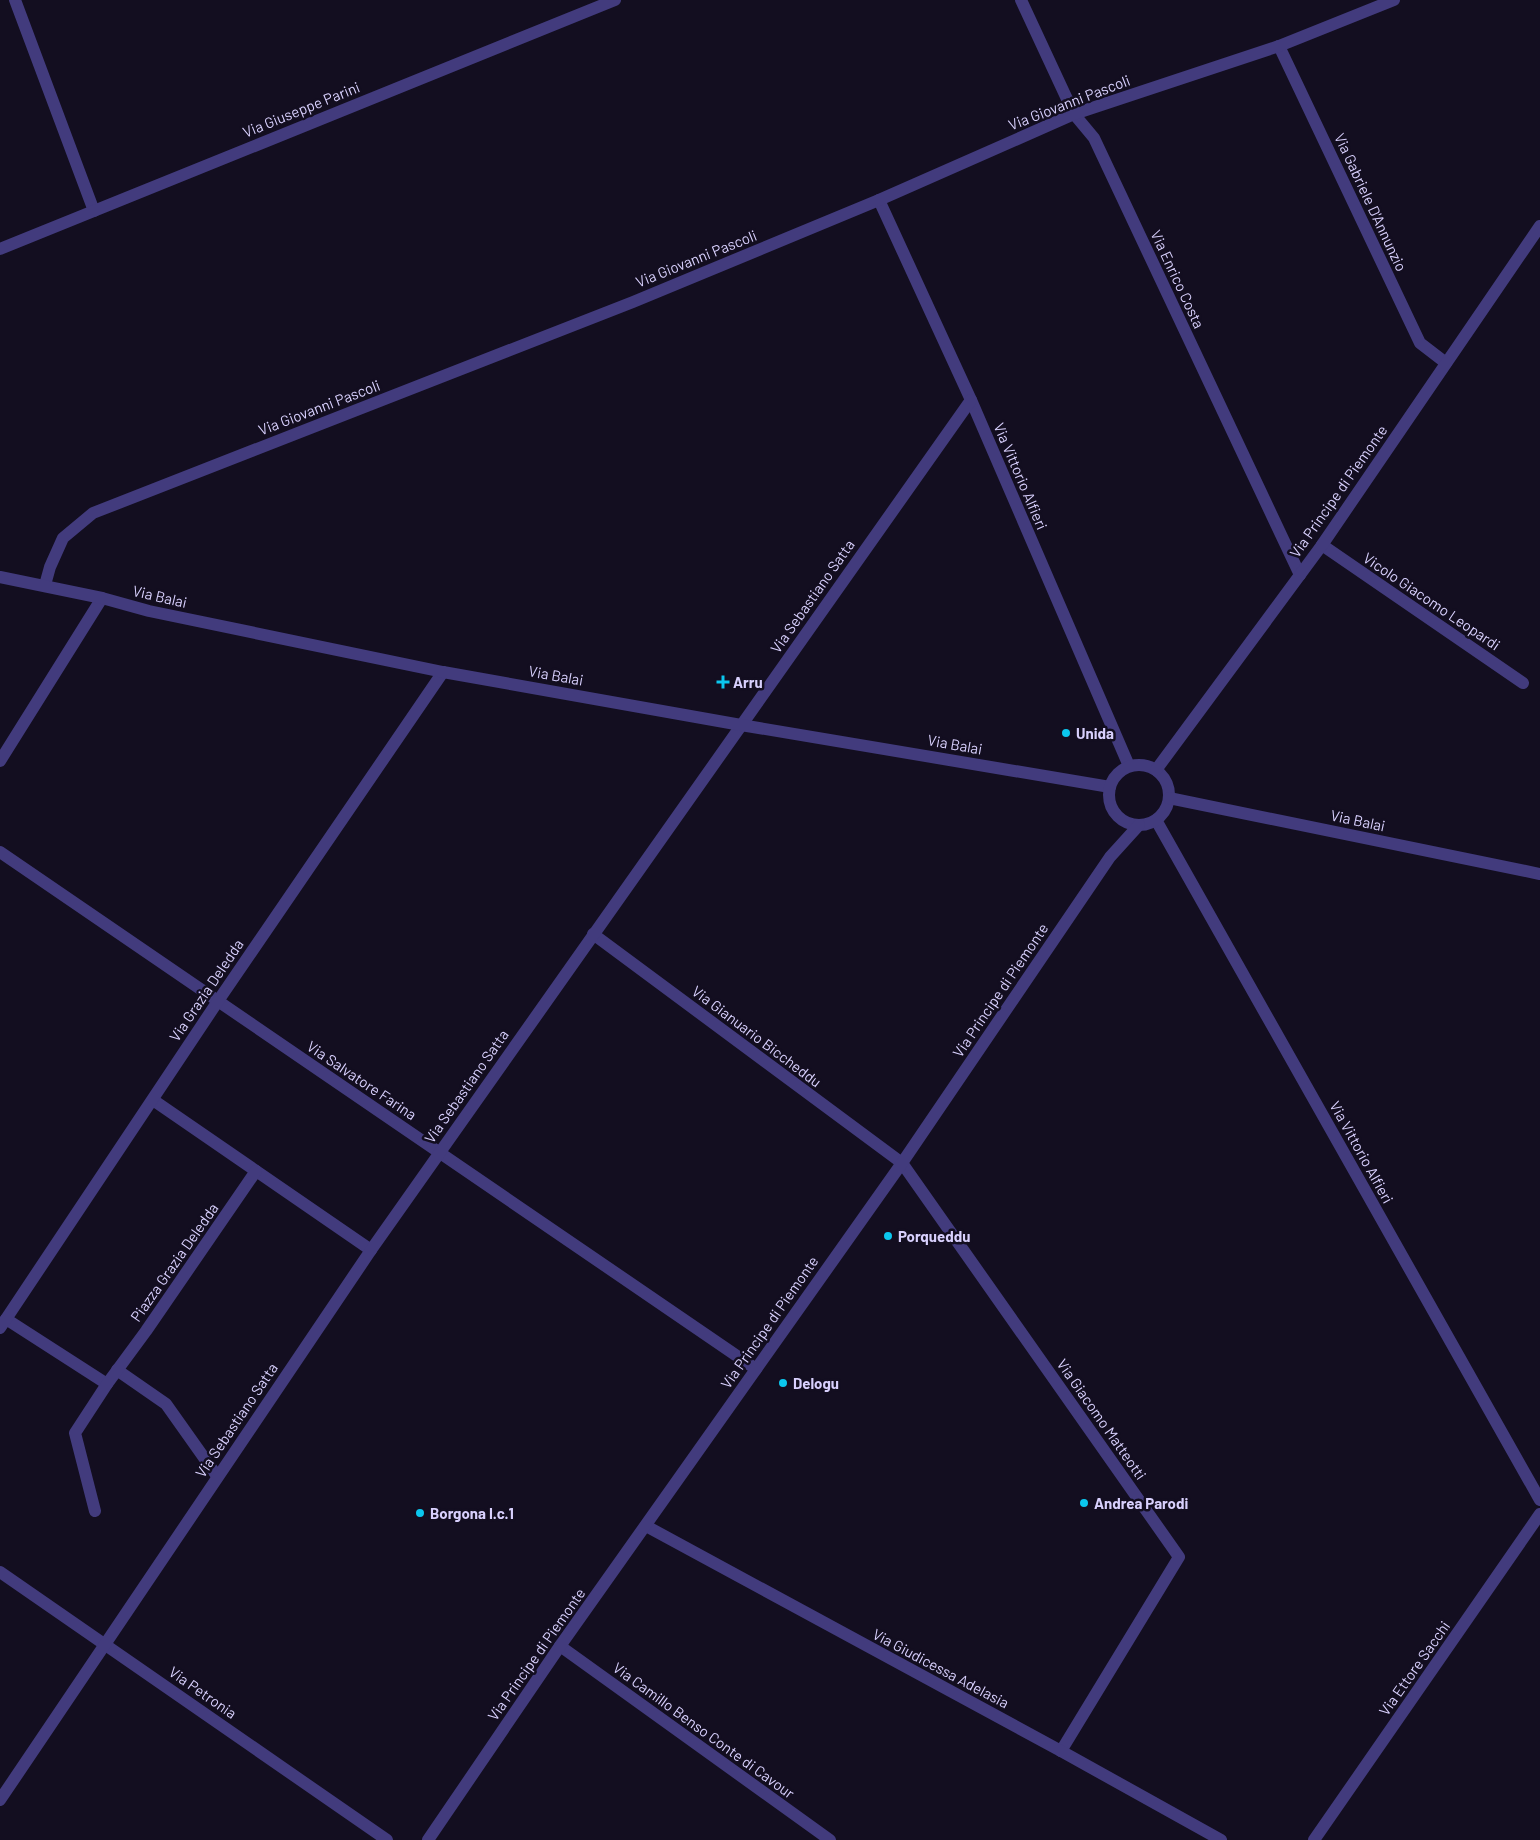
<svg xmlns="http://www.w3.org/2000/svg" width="1540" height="1840" font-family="Barlow,sans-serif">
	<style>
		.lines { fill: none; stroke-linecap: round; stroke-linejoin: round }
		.minor { stroke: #423b7d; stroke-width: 12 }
		.tertiary { stroke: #423b7d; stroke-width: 12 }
		.poi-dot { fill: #0bc7ee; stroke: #130e20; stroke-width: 2 }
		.labels { text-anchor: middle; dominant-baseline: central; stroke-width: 5; stroke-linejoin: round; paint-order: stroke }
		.street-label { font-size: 15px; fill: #d8d0fd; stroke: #130e20 }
		.poi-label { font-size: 15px; font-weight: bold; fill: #d8d0fd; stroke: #130e20; text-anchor: start }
	</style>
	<rect width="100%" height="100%" fill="#130e20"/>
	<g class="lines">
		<g class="minor">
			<polyline points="15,0 94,211"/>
			<polyline points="1021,0 1074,114 1094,138 1300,575"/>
			<polyline points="1279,46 1420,343 1446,363"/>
			<polyline points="879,200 971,400 1129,766"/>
			<polyline points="0,249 615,0"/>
			<polyline points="1322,545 1523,683"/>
			<polyline points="45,585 50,567 63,538 93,513 633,302 879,200 1074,114 1279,46 1394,0"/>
			<polyline points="0,761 102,598"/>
			<polyline points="1156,820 1540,1500"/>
			<polyline points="0,852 756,1369"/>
			<polyline points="593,934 902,1163 1179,1557 1061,1751"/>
			<polyline points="153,1100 371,1250"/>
			<polyline points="6,1319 107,1384"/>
			<polyline points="0,1328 218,1001 443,672"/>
			<polyline points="117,1370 166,1404 217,1476"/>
			<polyline points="95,1511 75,1433 107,1384 146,1331 256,1171"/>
			<polyline points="646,1526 1061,1751 1221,1840"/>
			<polyline points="0,1572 387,1840"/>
			<polyline points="560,1646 830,1840"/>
			<polyline points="0,1800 371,1250 971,400"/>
		</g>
		<g class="tertiary">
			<polyline points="0,577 102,598 149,611 443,672 741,725 1110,787"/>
			<circle cx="1139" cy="795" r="30"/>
			<polyline points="1156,770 1322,545 1540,226"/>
			<polyline points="1169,798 1540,874"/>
			<polyline points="428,1840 560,1646 902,1163 1110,857 1139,825"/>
			<polyline points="1314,1840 1540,1514"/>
		</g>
	</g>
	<g class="poi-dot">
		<path d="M720.5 674.5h5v5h5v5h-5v5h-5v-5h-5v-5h5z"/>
		<circle cx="1066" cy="733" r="5"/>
		<circle cx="888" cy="1236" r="5"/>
		<circle cx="783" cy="1383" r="5"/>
		<circle cx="1084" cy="1503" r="5"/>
		<circle cx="420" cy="1513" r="5"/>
	</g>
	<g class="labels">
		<g class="street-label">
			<text transform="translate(1069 102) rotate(-21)">Via Giovanni Pascoli</text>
			<text transform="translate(301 109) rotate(-22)">Via Giuseppe Parini</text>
			<text transform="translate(1371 202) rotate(65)">Via Gabriele D'Annunzio</text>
			<text transform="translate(696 258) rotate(-22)">Via Giovanni Pascoli</text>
			<text transform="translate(1178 279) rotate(65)">Via Enrico Costa</text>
			<text transform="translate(319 407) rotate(-21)">Via Giovanni Pascoli</text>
			<text transform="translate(1021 476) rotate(67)">Via Vittorio Alfieri</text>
			<text transform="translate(1338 491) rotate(-55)">Via Principe di Piemonte</text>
			<text transform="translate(160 596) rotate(13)">Via Balai</text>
			<text transform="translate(812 596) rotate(-55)">Via Sebastiano Satta</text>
			<text transform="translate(1432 601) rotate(34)">Vicolo Giacomo Leopardi</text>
			<text transform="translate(556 675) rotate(10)">Via Balai</text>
			<text transform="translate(955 744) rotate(10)">Via Balai</text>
			<text transform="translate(1358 820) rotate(12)">Via Balai</text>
			<text transform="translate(206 990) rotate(-56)">Via Grazia Deledda</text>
			<text transform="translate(1000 990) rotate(-56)">Via Principe di Piemonte</text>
			<text transform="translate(757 1036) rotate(37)">Via Gianuario Biccheddu</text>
			<text transform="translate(362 1080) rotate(34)">Via Salvatore Farina</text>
			<text transform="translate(466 1086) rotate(-55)">Via Sebastiano Satta</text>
			<text transform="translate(1362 1152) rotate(61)">Via Vittorio Alfieri</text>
			<text transform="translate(174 1262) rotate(-55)">Piazza Grazia Deledda</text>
			<text transform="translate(769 1322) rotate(-55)">Via Principe di Piemonte</text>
			<text transform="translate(1102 1419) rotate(55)">Via Giacomo Matteotti</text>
			<text transform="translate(236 1420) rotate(-56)">Via Sebastiano Satta</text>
			<text transform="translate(536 1654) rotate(-55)">Via Principe di Piemonte</text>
			<text transform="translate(941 1668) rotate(28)">Via Giudicessa Adelasia</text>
			<text transform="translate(1414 1668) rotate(-55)">Via Ettore Sacchi</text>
			<text transform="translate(203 1692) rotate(35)">Via Petronia</text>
			<text transform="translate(704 1730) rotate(36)">Via Camillo Benso Conte di Cavour</text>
		</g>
		<g class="poi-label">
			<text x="733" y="682">Arru</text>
			<text x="1076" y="733">Unida</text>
			<text x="898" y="1236">Porqueddu</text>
			<text x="793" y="1383">Delogu</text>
			<text x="1094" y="1503">Andrea Parodi</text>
			<text x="430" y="1513">Borgona I.c.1</text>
		</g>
	</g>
</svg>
